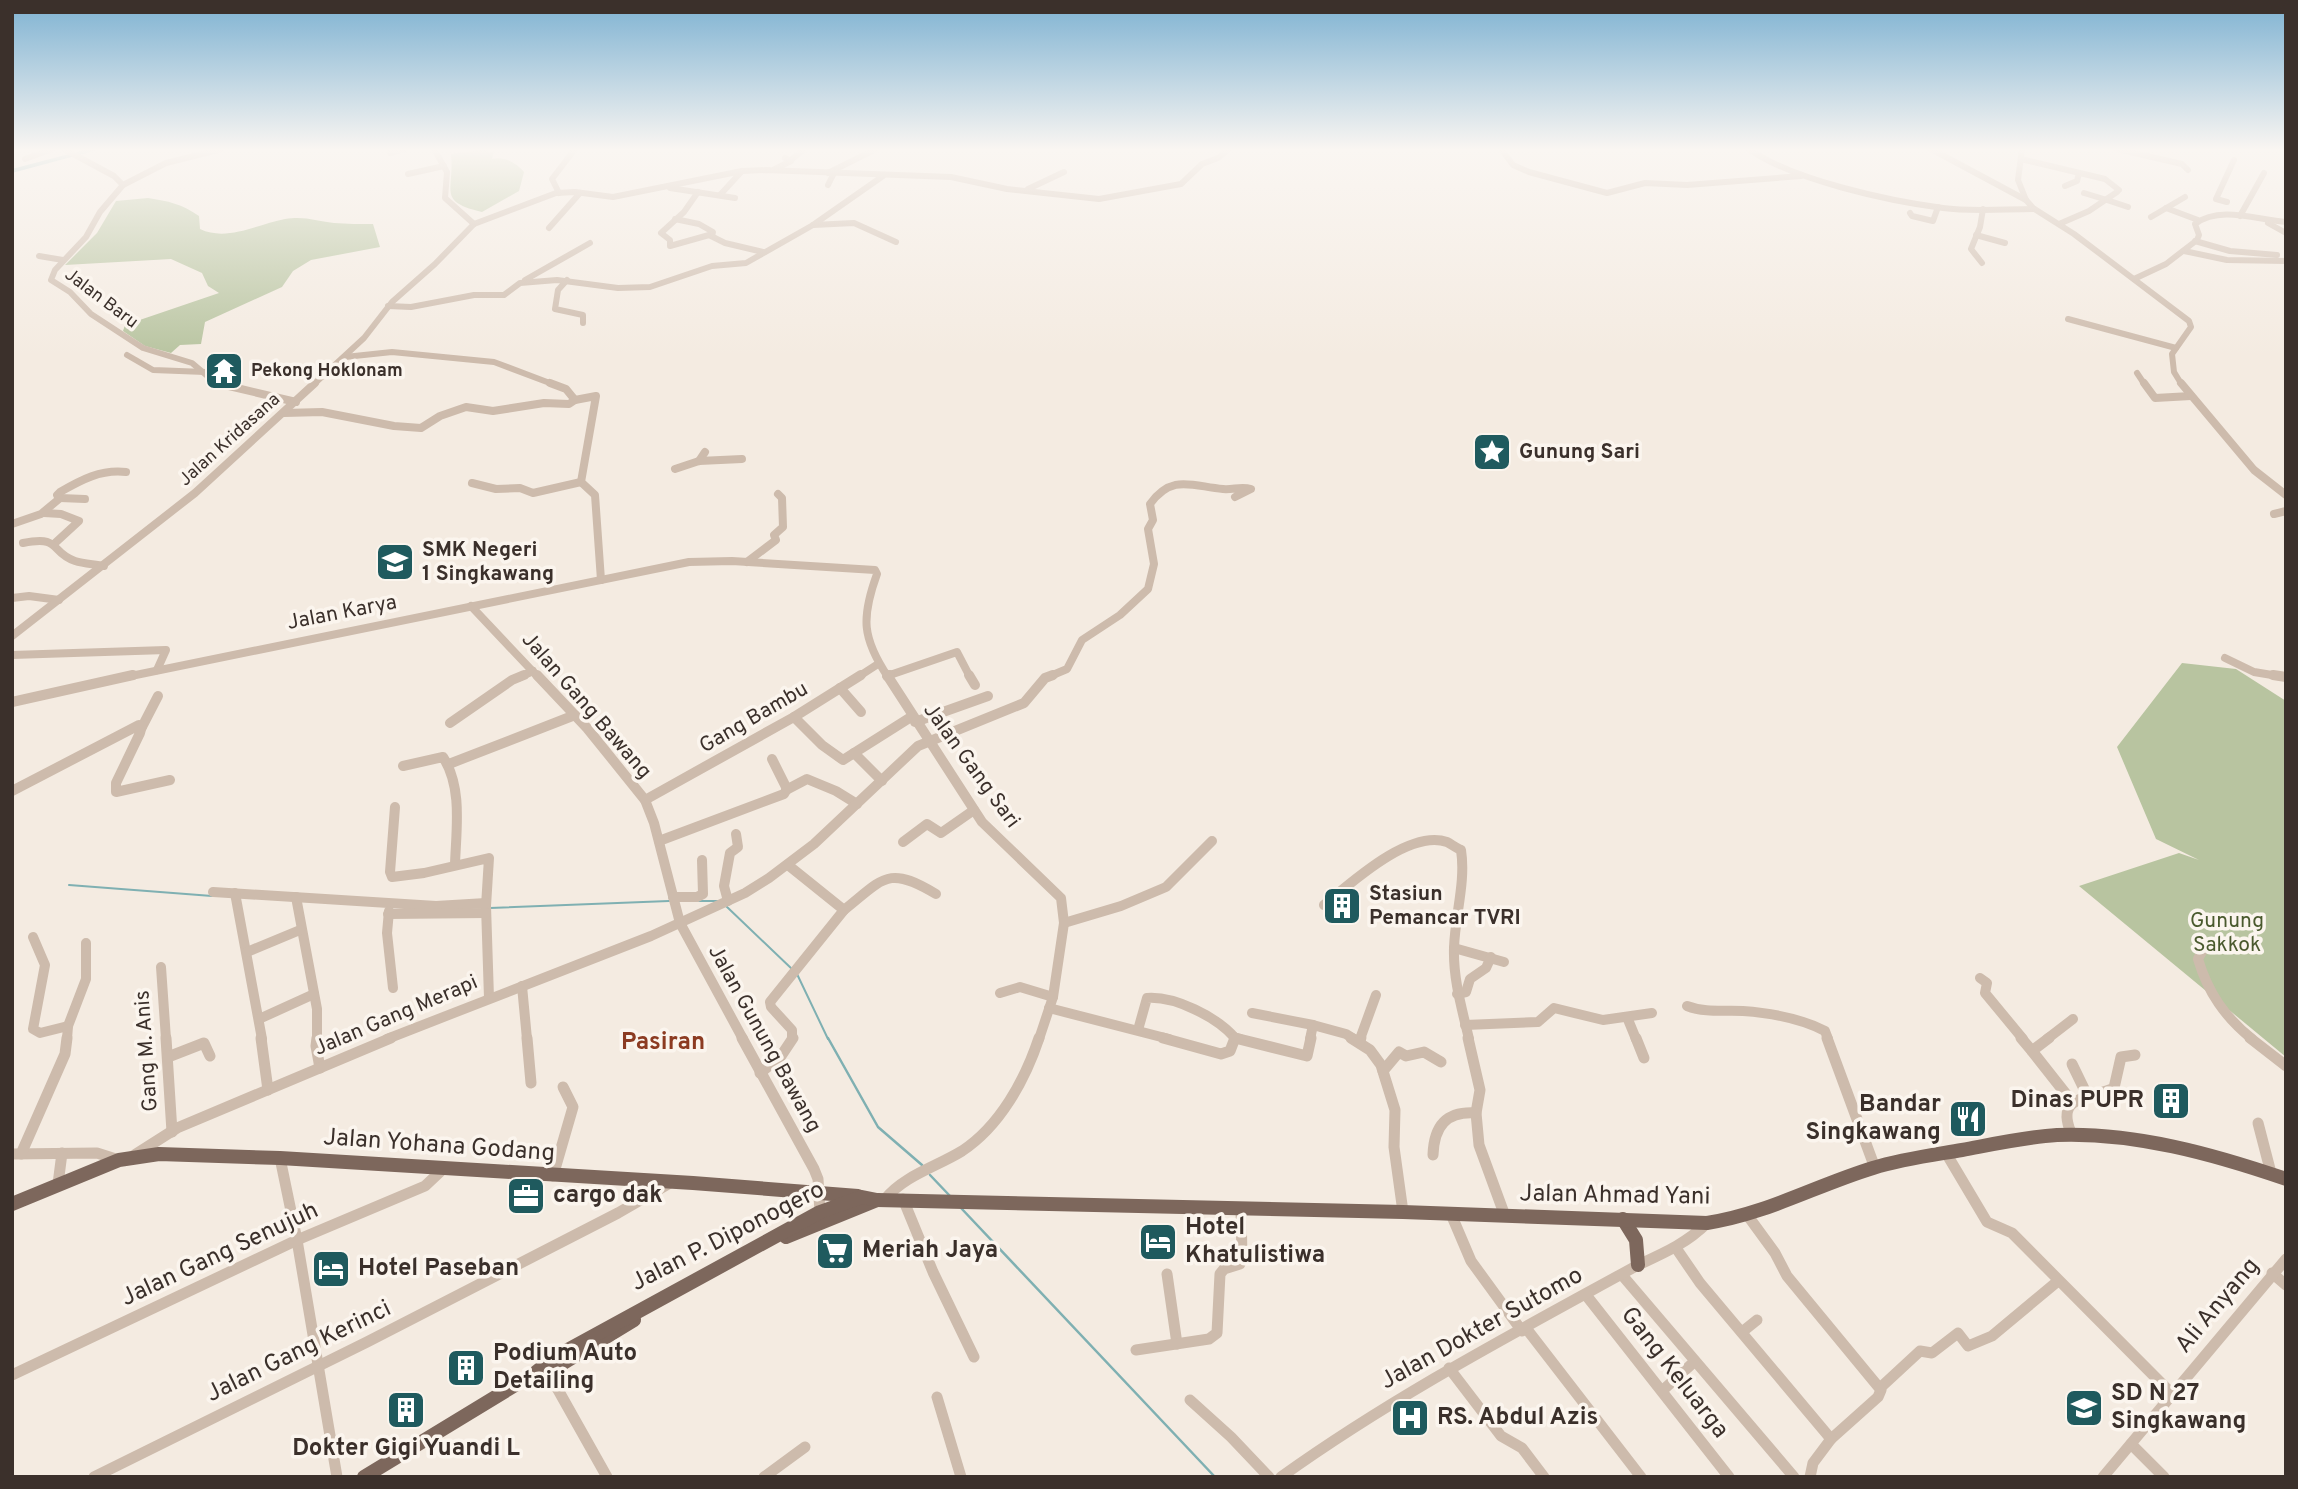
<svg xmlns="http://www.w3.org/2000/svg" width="2298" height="1489" font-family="Overpass,sans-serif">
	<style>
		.green { fill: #b8c4a0 }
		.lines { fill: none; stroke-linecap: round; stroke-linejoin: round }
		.stream-far1 { stroke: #7fb0b2; stroke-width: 2 }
		.stream { stroke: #7fb0b2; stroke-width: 2.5 }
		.river { fill: #7fb0b2; fill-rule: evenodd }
		.minor-far3 { stroke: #cdbbac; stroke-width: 6 }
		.minor-far2 { stroke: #cdbbac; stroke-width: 8 }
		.minor-far1 { stroke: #cdbbac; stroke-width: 10 }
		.minor { stroke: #cdbbac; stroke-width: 11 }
		.major { stroke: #7d675c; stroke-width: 14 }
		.labels { text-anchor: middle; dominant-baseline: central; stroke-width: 7; stroke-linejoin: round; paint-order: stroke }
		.far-street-label { font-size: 18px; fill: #3b302b; stroke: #fbf5ee }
		.far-poi-label { font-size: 18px; font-weight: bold; fill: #3b302b; stroke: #fbf5ee; text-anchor: start }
		.poi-label { font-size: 21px; font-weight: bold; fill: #3b302b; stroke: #fbf5ee; text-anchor: start }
		.street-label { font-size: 21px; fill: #3b302b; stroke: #fbf5ee }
		.park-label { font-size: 21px; fill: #4a5a2e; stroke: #fbf5ee }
		.quarter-label { font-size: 24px; font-weight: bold; fill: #8c3b22; stroke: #fbf5ee }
		.near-poi-label { font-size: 24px; font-weight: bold; fill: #3b302b; stroke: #fbf5ee; text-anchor: start }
		.near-street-label { font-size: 24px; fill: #3b302b; stroke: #fbf5ee }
	</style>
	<rect width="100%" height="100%" fill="#f4ebe1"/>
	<g class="green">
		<path d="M488 149 489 152 494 151 492 159C504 156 517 163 524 172L519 191 482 212C436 201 455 191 451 154Z"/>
		<path d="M148 198C168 201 182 204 199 216L200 229C227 242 258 224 285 219 306 216 315 221 334 223 347 224 360 224 373 224L380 247 311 260 293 271 282 287 205 322 201 344 180 345 171 353 145 346 123 331 125 325 219 293 208 286 202 273 171 259 65 265 97 233 116 201Z"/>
		<polygon points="2182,663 2236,669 2286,701 2286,1057 2079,886 2179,853 2199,860 2156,839 2117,747"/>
	</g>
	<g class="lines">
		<g class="stream-far1">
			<polyline points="69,885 212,896"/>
			<polyline points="699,901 718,901"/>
			<polyline points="726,906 793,970"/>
			<polyline points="490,908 669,901"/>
			<polyline points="797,974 828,1039"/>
		</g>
		<g class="stream">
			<polyline points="828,1038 878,1127 922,1165"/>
			<polyline points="930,1175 950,1196"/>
			<polyline points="961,1208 1215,1477"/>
		</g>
		<polygon class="river" points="88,149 101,149 12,173 12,169"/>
		<g class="minor-far3">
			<polyline points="64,149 114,176 123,185 100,212 86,237 55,270 51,280 70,292 91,314 143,348 192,363 218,385"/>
			<polyline points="434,149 447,172 445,198 474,224"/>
			<polyline points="1501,149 1513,165 1529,172 1607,193 1645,183 1687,185 1801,176"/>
			<path d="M1749 149C1792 180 1889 201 1943 208 1972 212 2004 209 2034 209"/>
			<polyline points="1931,149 2026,200"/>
			<polyline points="2022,149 2018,180 2026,200 2033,208 2074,234 2189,321 2191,327 2172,354 2174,372 2182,385"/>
			<polyline points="2117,149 2182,164 2188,170"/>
			<polyline points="390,153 405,149"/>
			<polyline points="25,159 52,149"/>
			<polyline points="2021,159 2105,179 2119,190"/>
			<polyline points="791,160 804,149"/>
			<polyline points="775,169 791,161 785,158"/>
			<polyline points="828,173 876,149"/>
			<polyline points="408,174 444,166"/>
			<polyline points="123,185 166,163 222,149"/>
			<polyline points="828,185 834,173"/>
			<polyline points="2065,186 2077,181 2079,173"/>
			<polyline points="670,188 735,198"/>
			<polyline points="1028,189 1064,172"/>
			<polyline points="698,192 684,212 661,233 670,240 670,246 709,235 725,243 763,252"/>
			<polyline points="559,193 552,179 575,149"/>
			<polyline points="2084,193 2107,200"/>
			<polyline points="720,195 742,171"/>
			<polyline points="2107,200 2128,207"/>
			<polyline points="2227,202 2216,199 2234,160"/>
			<polyline points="2166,208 2198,220"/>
			<polyline points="1910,213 1912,216 1933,221 1938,207"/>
			<polyline points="2240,216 2264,173"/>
			<polyline points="2151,217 2185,197"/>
			<polyline points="675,219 699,224 713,232 712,236"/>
			<polyline points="2268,223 2286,233"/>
			<polyline points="2059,224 2089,211 2117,192"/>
			<polyline points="813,225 854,223 896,242"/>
			<polyline points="549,228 580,193"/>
			<polyline points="1976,235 2005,243"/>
			<polyline points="2195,241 2230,251 2277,255"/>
			<polyline points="2184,251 2227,260 2286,261"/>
			<polyline points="39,256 63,260"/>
			<polyline points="1982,263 1971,249 1980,227 1983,209"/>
			<path d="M2134 279 2166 264 2197 240 2199 235 2195 224C2220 205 2257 220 2286 222"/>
			<polyline points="525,280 590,243"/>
			<polyline points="567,280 558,290 555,309 583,315 583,323"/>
			<polyline points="388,306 411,307 474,295 504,295 520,283 557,280 618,288 650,287 712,266 746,263 813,225 883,176"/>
			<polyline points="2068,319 2176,348"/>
			<polyline points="127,355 153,370 205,372"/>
			<polyline points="345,357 392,352 494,362 555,385"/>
			<polyline points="2137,373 2145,385"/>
			<polyline points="313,385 364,338 392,302 435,264 474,224 556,193 575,192 613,197 742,171 766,170 951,177 1007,189 1099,199 1181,184 1202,164 1218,158 1229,149"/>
		</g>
		<g class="minor-far2">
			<polyline points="216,383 296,402"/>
			<polyline points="550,383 566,389 575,400 596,396 581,482 595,495 601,580"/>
			<polyline points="2144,383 2155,398 2191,396"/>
			<polyline points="2181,383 2254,470 2286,495"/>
			<polyline points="284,413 322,412 394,426 421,428 440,416 466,407 493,411 544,403 569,404 575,400"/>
			<polyline points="699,461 705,452"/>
			<polyline points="675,469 699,461 742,459"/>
			<polyline points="472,483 496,489 520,488 533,493 581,482"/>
			<polyline points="60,498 85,499"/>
			<polyline points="44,513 61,514 79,521 54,544"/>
			<polyline points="2274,514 2286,511"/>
			<path d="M12 524 41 514 59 499 57 495 60 492C81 480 101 469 126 472"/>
			<path d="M23 543C62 535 49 552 75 561 84 564 95 564 104 566"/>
			<polyline points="747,562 776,540 774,535 783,527 782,498 778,494"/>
			<polyline points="12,598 29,596 59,600"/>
			<polyline points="471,606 538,677"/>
			<polyline points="12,636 195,493 315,383"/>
			<polyline points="12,655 166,650 157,670"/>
			<polyline points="2225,658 2254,672 2284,677"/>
			<polyline points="887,676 957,652 970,677"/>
			<path d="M126 677 689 562 732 561 875 570 877 574C861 618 862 638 888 677"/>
			<polyline points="520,677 533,671"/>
			<polyline points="858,677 878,664"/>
			<path d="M1048 677 1067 669 1082 640 1120 615 1148 589 1154 564 1148 529 1153 520 1150 504C1172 474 1191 486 1223 489 1233 490 1241 486 1251 489L1235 497"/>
		</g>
		<g class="minor-far1">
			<polyline points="537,675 587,728 645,800 654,823 680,923 743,1039"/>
			<polyline points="887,675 982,822 1061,898 1064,923 1053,997 1039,1039"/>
			<polyline points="969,675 975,685"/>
			<polyline points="2273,675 2286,677"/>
			<polyline points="887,676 890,675"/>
			<polyline points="840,688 861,712"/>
			<polyline points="12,702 133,675"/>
			<polyline points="794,717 822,745 843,760 911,717"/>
			<polyline points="915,722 988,696"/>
			<polyline points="450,723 512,680 524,675"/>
			<polyline points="142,727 158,696"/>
			<polyline points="854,753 882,781"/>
			<polyline points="449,764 575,715"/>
			<path d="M403 766 443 757C463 788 456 830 455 865"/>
			<polyline points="786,790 807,779 836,791 857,804"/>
			<polyline points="12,791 139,725 142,726 140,733 116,783 116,792 170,780"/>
			<polyline points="645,800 794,717 861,675"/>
			<polyline points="395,807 390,872 392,877 424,873 489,858 486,906 489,998"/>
			<polyline points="659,841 784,794 787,789 772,759"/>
			<polyline points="903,842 927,824 941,833 974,810"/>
			<polyline points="788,865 844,910 770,1002 771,1007 792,1030 792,1039"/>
			<polyline points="213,892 436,906 486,903"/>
			<polyline points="235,893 262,1039"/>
			<polyline points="296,897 317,1009 317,1039"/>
			<polyline points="673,897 697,897 703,894 702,860"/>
			<polyline points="728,901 724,886 730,853 738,847 736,834"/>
			<path d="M1324 905C1351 883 1409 829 1447 842 1451 844 1456 848 1461 850 1466 882 1455 915 1454 948 1453 979 1462 1009 1469 1039"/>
			<path d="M844 910C884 878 888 865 936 894"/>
			<polyline points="389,911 387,933 393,988"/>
			<polyline points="388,914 486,913"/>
			<polyline points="1064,923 1121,906 1166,887 1212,841"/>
			<polyline points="33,937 45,965 33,1029 40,1033 68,1026"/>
			<polyline points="1454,948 1504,962"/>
			<path d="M2204 948 2198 959C2208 993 2225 1017 2252 1039"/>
			<polyline points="247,952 300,930"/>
			<polyline points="161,967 166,1039"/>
			<polyline points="1980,978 1987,983 1985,993 2023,1039"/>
			<polyline points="522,986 527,1039"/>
			<polyline points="1000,993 1020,987 1053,997"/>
			<polyline points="1457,994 1466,992 1470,979 1486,968 1491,957"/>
			<path d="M1687 1006C1705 1013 1724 1010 1743 1011 1771 1013 1800 1018 1825 1031L1828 1039"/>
			<polyline points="1049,1008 1169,1039"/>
			<polyline points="1252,1013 1313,1025"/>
			<polyline points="1627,1017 1636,1039"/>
			<polyline points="259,1019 314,994"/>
			<polyline points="1465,1025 1538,1022 1554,1008 1603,1020 1652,1013"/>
			<path d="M1138 1030 1147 998C1175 996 1217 1017 1235 1038"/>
			<polyline points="1235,1038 1240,1039"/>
			<polyline points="67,1039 68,1026 86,979 86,943"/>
			<polyline points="387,1039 651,936 745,893 769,878 814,844 918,746 1024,703 1045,678 1053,675"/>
			<polyline points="1310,1039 1313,1025 1346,1034 1354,1039"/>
			<polyline points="1360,1039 1376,995"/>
			<polyline points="2047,1039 2073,1019"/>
		</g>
		<g class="minor">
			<polyline points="166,1038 172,1132"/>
			<polyline points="261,1038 268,1090"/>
			<polyline points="317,1038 316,1046 320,1068"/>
			<polyline points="527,1038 531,1083"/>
			<polyline points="742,1038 814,1169 818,1179 820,1212"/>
			<polyline points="1163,1038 1221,1054 1230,1051 1235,1038"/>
			<polyline points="1235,1038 1307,1056 1311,1038"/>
			<polyline points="1351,1038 1370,1050 1381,1065 1395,1110 1394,1147 1403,1212"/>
			<polyline points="1468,1038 1480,1090 1476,1113 1479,1145 1505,1216"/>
			<polyline points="1636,1038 1644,1058"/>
			<polyline points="1827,1038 1875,1168"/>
			<polyline points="2021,1038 2032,1051"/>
			<polyline points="2049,1038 2032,1051 2073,1103"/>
			<polyline points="2250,1038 2286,1066"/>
			<polyline points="1359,1042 1361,1038"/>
			<polyline points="168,1057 204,1043 210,1056"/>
			<polyline points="2072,1064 2088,1097"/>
			<polyline points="1383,1071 1399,1052 1406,1056 1424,1052 1441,1062"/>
			<polyline points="760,1073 781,1056 793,1038"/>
			<polyline points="2258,1123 2271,1173"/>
			<path d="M2072 1135C2054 1095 2087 1100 2114 1088L2121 1057 2135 1055"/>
			<polyline points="1946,1153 1987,1222 2012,1233 2172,1394"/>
			<polyline points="12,1154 97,1153 119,1160"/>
			<polyline points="21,1154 65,1054 67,1038"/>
			<path d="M1433 1155C1434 1126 1446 1111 1476 1113"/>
			<polyline points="133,1156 177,1128 391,1038"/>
			<polyline points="280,1158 297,1240 337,1477"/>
			<polyline points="553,1176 573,1107 563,1087"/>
			<polyline points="58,1184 62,1153"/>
			<path d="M885 1199C905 1175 936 1167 962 1151 1000 1126 1025 1080 1039 1038"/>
			<polyline points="903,1199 933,1272 974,1357"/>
			<polyline points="1451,1214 1471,1261 1522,1331"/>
			<polyline points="1748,1216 1775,1253 1787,1276 1881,1390 1878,1397 1831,1439"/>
			<polyline points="1676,1248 1700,1283 1831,1439 1813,1463 1810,1477"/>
			<polyline points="2272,1273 2286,1285"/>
			<polyline points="1167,1274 1177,1344"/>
			<polyline points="1622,1275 1794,1477"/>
			<polyline points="1586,1295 1729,1477"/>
			<polyline points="1526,1328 1641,1477"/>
			<polyline points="1742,1332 1757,1320"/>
			<polyline points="1136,1350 1209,1339 1217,1333 1220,1274 1224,1269 1240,1264 1242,1257 1241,1210"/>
			<polyline points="1449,1368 1501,1436 1522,1448 1544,1477"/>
			<polyline points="548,1372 607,1477"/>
			<polyline points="12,1375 297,1240 425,1186 442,1170"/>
			<polyline points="1880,1388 1920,1351 1932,1353 1958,1333 1968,1346 1992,1336 2058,1281"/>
			<polyline points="1663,1390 1694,1362"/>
			<polyline points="937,1397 961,1477"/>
			<polyline points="1190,1400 1231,1437 1269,1477"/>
			<polyline points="2131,1444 2164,1477"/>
			<polyline points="94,1477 367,1342 618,1213 670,1183"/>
			<polyline points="764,1477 805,1447"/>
			<path d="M1281 1477C1394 1396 1516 1332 1638 1265 1664 1253 1687 1243 1707 1223"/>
			<polyline points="2103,1477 2286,1259"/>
		</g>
		<g class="major">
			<polyline points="12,1204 119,1160 159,1154 280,1158 693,1183 858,1196"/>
			<polyline points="1623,1219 1636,1240 1638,1265"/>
			<polyline points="786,1237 877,1200"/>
			<polyline points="537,1379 634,1320"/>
			<path d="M364 1477 535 1373 555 1357 820 1212 862 1197 877 1200 1403 1212 1707 1223C1766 1214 1817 1185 1873 1168 1902 1159 1933 1155 1962 1150 1994 1144 2025 1137 2057 1135 2134 1132 2213 1154 2286 1179"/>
		</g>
	</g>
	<linearGradient id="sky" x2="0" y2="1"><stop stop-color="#7eb2d2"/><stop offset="0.42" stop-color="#faf6f2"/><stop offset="1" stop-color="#faf6f2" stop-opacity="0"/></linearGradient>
	<rect width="2298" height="357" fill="url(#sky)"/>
	<defs>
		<symbol id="temple-square" viewBox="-11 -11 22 22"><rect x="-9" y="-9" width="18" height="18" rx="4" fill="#1f5a5e" stroke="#fbf5ee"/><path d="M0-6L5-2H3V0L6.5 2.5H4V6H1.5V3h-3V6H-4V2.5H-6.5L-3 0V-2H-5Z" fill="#fff"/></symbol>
		<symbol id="sight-square" viewBox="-11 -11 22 22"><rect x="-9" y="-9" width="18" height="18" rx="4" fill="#1f5a5e" stroke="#fbf5ee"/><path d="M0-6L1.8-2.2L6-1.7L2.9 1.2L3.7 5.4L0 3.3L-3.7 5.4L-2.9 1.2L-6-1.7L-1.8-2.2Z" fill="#fff"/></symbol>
		<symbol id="school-square" viewBox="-11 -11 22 22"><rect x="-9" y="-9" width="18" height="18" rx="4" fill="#1f5a5e" stroke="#fbf5ee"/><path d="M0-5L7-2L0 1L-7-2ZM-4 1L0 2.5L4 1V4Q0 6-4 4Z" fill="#fff"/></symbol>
		<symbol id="building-square" viewBox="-11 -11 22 22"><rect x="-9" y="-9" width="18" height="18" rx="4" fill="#1f5a5e" stroke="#fbf5ee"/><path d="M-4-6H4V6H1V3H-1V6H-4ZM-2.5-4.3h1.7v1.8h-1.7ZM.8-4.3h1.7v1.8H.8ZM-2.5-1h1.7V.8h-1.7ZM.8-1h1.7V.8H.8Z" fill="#fff"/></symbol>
		<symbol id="restaurant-square" viewBox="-11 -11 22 22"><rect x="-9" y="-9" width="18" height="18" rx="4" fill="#1f5a5e" stroke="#fbf5ee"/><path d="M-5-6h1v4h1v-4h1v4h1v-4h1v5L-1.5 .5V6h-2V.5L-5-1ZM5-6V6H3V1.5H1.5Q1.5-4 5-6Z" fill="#fff"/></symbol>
		<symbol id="office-square" viewBox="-11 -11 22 22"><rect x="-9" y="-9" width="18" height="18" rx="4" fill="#1f5a5e" stroke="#fbf5ee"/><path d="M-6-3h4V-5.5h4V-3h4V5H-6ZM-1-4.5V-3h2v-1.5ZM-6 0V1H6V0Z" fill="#fff"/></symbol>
		<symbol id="hotel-square" viewBox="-11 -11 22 22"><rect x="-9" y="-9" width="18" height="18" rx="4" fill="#1f5a5e" stroke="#fbf5ee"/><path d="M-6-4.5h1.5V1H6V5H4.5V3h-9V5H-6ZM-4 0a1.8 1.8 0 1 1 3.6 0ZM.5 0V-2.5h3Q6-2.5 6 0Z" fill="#fff"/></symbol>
		<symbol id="supermarket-square" viewBox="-11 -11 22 22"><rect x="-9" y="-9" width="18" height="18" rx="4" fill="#1f5a5e" stroke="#fbf5ee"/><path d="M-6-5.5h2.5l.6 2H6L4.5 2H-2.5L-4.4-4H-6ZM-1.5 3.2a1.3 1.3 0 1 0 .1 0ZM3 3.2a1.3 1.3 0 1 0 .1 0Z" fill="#fff"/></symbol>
		<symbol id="hospital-square" viewBox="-11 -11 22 22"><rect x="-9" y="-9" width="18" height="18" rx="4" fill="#1f5a5e" stroke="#fbf5ee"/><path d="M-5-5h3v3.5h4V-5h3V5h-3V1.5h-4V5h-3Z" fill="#fff"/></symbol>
	</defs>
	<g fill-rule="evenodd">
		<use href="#temple-square" x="202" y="349" width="44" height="44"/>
		<use href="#sight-square" x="1470" y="430" width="44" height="44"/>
		<use href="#school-square" x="373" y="540" width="44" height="44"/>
		<use href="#building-square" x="1320" y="884" width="44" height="44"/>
		<use href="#building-square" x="2149" y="1079" width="44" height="44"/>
		<use href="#restaurant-square" x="1946" y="1097" width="44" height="44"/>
		<use href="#office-square" x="504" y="1174" width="44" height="44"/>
		<use href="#hotel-square" x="1136" y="1220" width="44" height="44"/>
		<use href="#supermarket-square" x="813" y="1229" width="44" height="44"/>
		<use href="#hotel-square" x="309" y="1247" width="44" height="44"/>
		<use href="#building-square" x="444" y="1346" width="44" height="44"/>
		<use href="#school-square" x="2062" y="1386" width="44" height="44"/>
		<use href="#building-square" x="384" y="1388" width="44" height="44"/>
		<use href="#hospital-square" x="1388" y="1396" width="44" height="44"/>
	</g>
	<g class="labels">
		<g class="far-street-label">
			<text transform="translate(101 299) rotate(37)">Jalan Baru</text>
			<text transform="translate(230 440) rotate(-42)">Jalan Kridasana</text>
		</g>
		<g class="far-poi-label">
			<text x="251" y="371">Pekong Hoklonam</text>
		</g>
		<g class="poi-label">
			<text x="1519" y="452">Gunung Sari</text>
			<text x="422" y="550">SMK Negeri<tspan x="422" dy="24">1 Singkawang</tspan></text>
			<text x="1369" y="894">Stasiun<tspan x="1369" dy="24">Pemancar TVRI</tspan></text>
		</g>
		<g class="street-label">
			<text transform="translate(342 613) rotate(-11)">Jalan Karya</text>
			<text transform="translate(586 706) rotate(49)">Jalan Gang Bawang</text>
			<text transform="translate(754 718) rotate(-30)">Gang Bambu</text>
			<text transform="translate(971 766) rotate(54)">Jalan Gang Sari</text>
			<text transform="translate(396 1016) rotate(-23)">Jalan Gang Merapi</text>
			<text transform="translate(764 1039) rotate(61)">Jalan Gunung Bawang</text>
			<text transform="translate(147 1051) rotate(-94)">Gang M. Anis</text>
		</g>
		<g class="park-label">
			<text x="2227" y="921">Gunung<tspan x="2227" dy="24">Sakkok</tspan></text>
		</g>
		<g class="quarter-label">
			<text x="663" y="1043">Pasiran</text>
		</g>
		<g class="near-poi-label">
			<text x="2144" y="1101" text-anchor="end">Dinas PUPR</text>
			<text x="1941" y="1105" text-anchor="end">Bandar<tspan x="1941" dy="28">Singkawang</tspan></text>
			<text x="553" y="1196">cargo dak</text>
			<text x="1185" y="1228">Hotel<tspan x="1185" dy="28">Khatulistiwa</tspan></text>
			<text x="862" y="1251">Meriah Jaya</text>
			<text x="358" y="1269">Hotel Paseban</text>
			<text x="493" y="1354">Podium Auto<tspan x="493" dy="28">Detailing</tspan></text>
			<text x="2111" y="1394">SD N 27<tspan x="2111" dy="28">Singkawang</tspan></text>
			<text x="1437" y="1418">RS. Abdul Azis</text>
			<text x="406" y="1449" text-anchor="middle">Dokter Gigi Yuandi L</text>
		</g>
		<g class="near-street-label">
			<text transform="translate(439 1146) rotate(4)">Jalan Yohana Godang</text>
			<text transform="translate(1615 1196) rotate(1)">Jalan Ahmad Yani</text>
			<text transform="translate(728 1237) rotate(-27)">Jalan P. Diponogero</text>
			<text transform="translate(220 1255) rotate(-25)">Jalan Gang Senujuh</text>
			<text transform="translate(2218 1306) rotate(-50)">Ali Anyang</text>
			<text transform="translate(1482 1329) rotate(-29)">Jalan Dokter Sutomo</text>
			<text transform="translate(299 1352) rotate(-26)">Jalan Gang Kerinci</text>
			<text transform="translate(1674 1373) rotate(52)">Gang Keluarga</text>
		</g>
	</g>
	<rect width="2298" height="1489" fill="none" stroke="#3b302b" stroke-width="28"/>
</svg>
